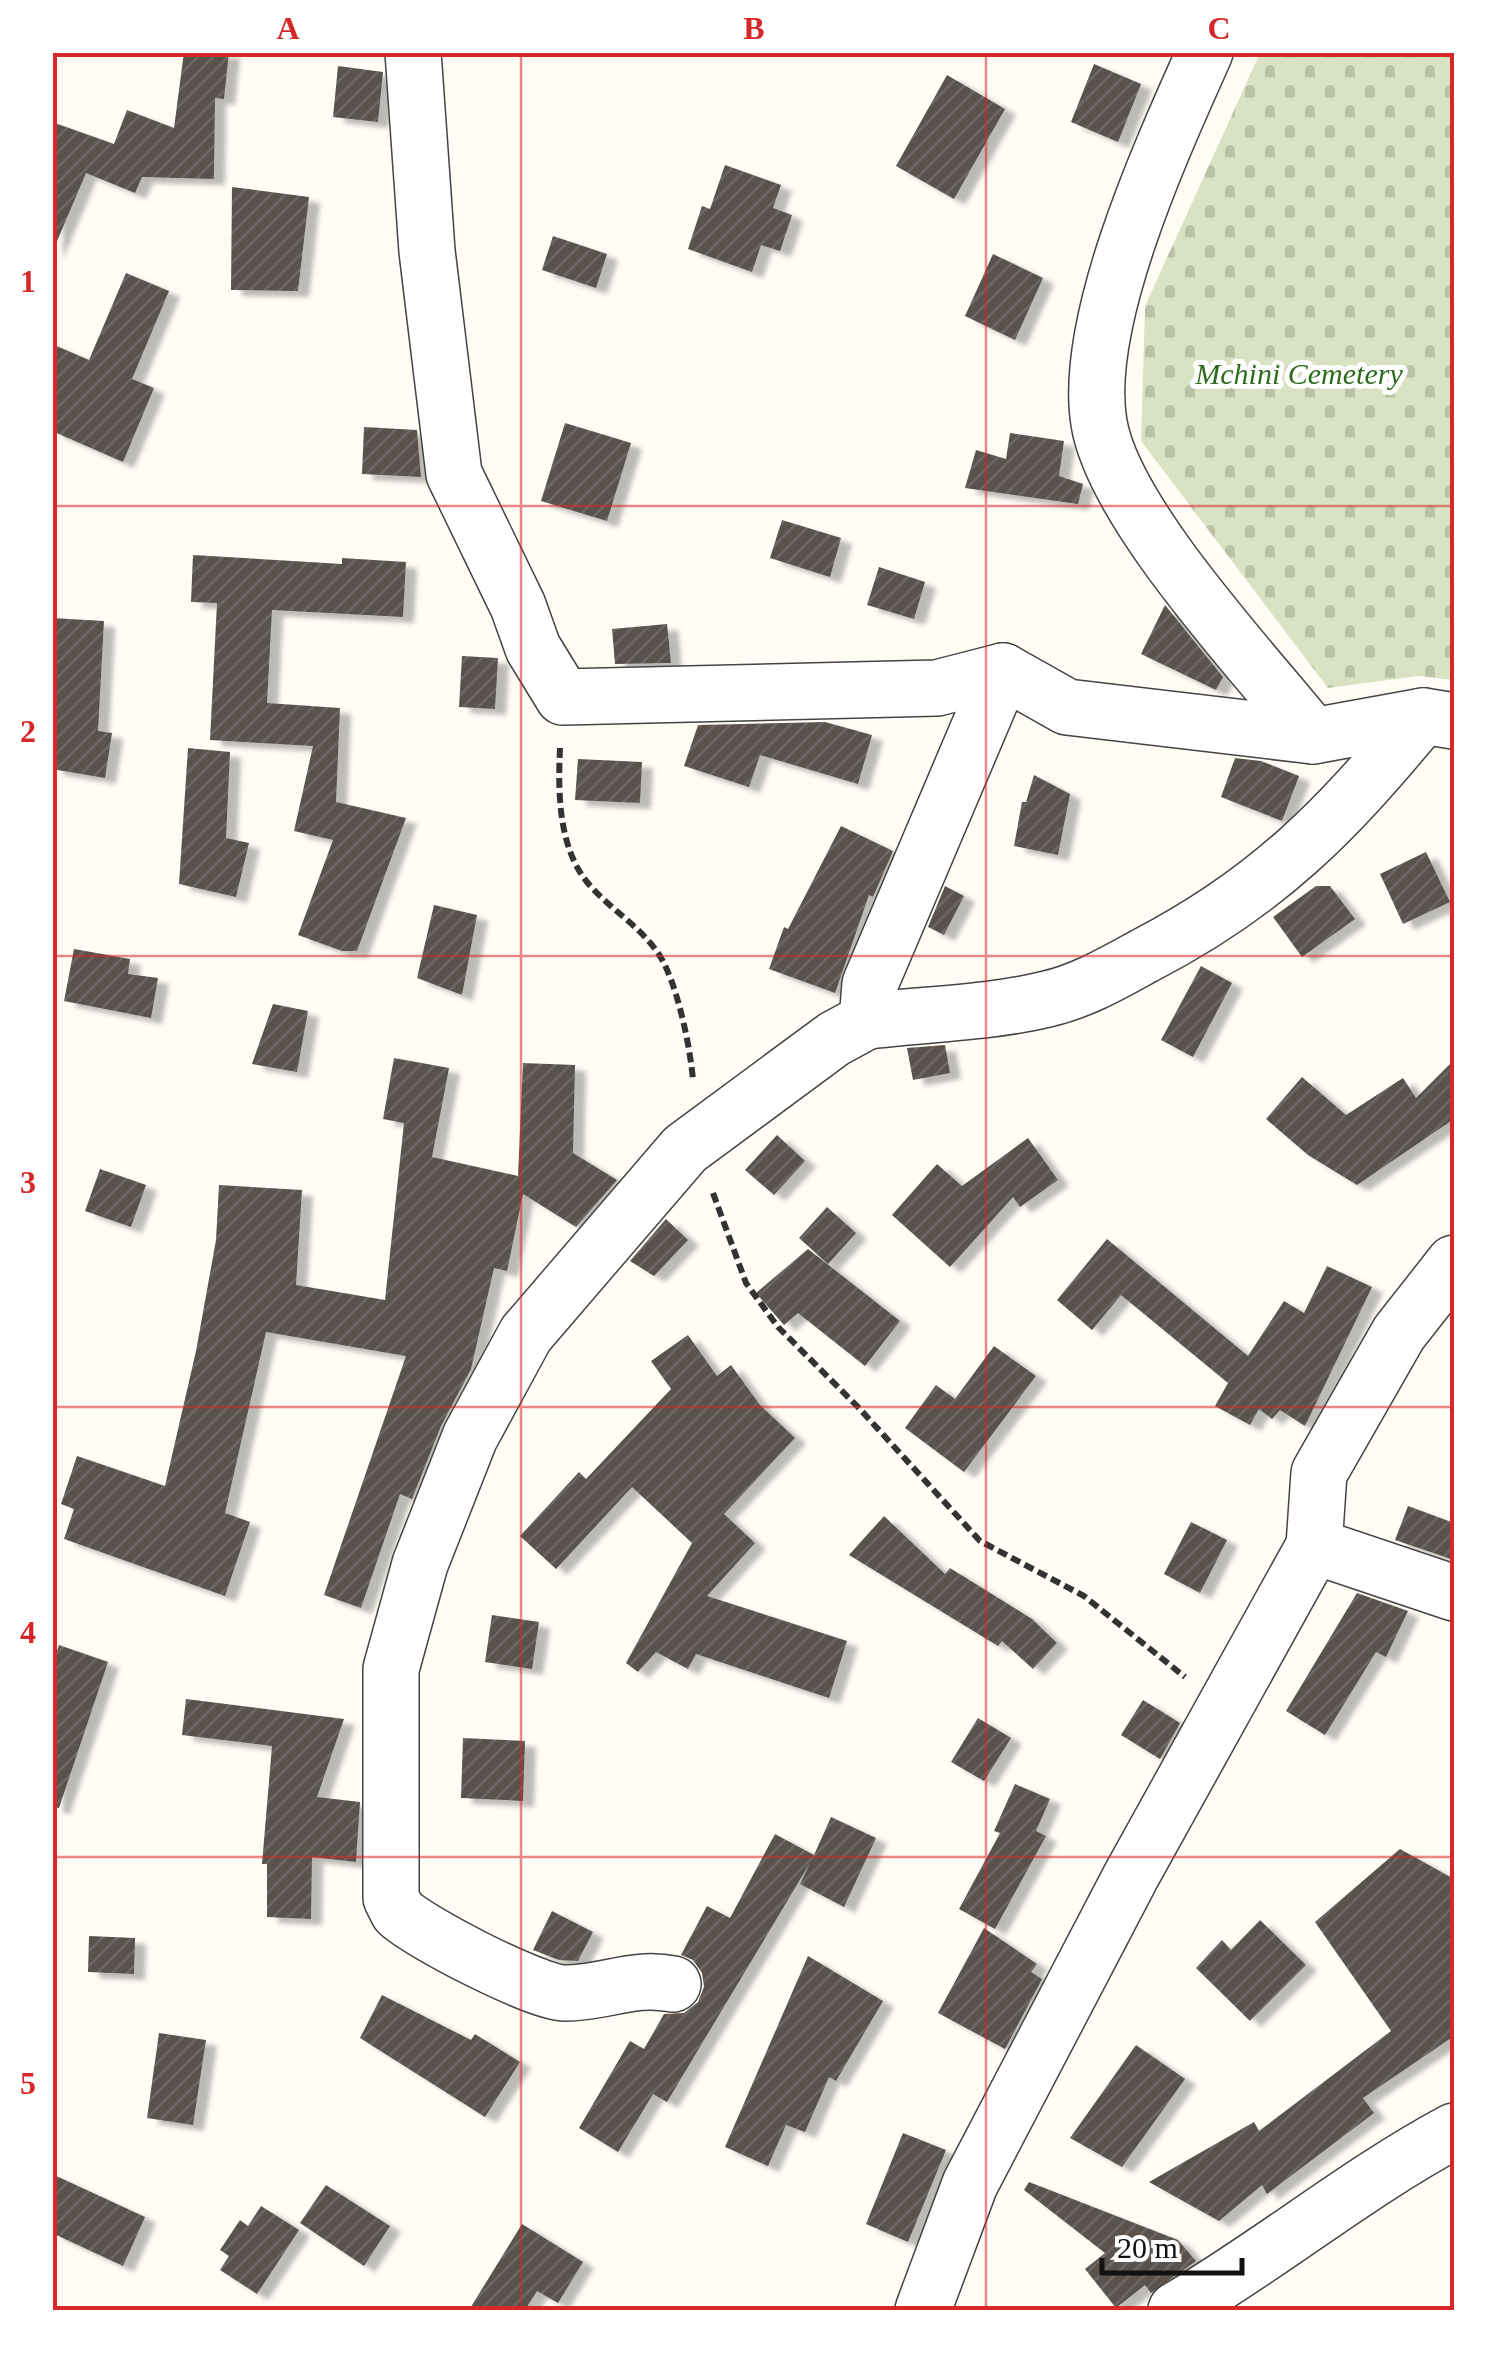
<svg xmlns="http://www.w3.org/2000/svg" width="1507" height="2363" font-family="'Times New Roman',serif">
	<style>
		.cemetery { fill: url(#cemetery-stones) }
		.building { fill: url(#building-hatch); filter: url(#shadow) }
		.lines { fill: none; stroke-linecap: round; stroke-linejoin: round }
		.minor-casing { stroke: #444; stroke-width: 58 }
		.path { stroke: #333; stroke-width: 6; stroke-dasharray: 10 5; stroke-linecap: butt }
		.minor { stroke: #fff; stroke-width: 55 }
		.grid { fill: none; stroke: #d62828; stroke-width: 2.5; stroke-opacity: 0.55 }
		.labels { text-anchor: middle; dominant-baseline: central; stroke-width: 10; stroke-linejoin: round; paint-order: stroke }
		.park-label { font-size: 30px; font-style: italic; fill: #2f6b1f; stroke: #fff }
		.neatline { fill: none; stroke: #d62828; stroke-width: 4 }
		.grid-label { font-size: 32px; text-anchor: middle; font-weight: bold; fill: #d62828 }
	</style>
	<defs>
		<pattern id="cemetery-stones" width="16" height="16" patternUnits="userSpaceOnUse" patternTransform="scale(2.5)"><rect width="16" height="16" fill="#d9e3c4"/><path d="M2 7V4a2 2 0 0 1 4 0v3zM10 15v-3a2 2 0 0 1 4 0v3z" fill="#b9c2a7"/></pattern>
		<pattern id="building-hatch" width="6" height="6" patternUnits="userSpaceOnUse" patternTransform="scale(2.5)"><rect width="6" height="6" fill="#5a524d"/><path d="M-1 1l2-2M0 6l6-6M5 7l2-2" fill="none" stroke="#6d6662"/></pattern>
		<filter id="shadow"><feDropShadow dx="11" dy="6" stdDeviation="2.5" flood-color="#0004"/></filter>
	</defs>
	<rect width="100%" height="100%" fill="#fffdf5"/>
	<polygon class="cemetery" points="1260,53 1454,53 1454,680 1419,676 1328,688 1141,441 1145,306"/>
	<g class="building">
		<polygon points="184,52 229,52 224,99 215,98 214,179 142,177 135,193 86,173 52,253 52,122 114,144 127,110 174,128"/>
		<polygon points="1094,64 1141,84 1118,142 1071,122"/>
		<polygon points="338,66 383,72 378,122 333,117"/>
		<polygon points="947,75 1005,109 954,199 896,166"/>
		<polygon points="725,165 781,185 773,208 792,215 780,251 761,245 752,272 688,249 702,206 710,209"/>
		<polygon points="232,187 309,197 298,291 231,290"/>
		<polygon points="553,236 607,254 596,288 542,270"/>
		<polygon points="993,254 1043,278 1015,340 965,316"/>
		<polygon points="126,273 169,291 132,379 154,388 123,462 52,431 52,344 89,360"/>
		<polygon points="565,423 631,443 607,521 541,501"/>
		<polygon points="364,427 417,430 421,477 362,474"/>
		<polygon points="1010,433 1064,441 1059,476 1083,484 1078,504 965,488 976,450 1006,459"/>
		<polygon points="782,520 841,538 830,577 770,558"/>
		<polygon points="193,555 342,564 342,558 406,562 403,617 272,610 267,703 340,708 336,802 406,818 357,951 342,951 298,935 333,840 294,831 313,746 210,740 217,603 191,602"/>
		<polygon points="879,567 925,582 914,619 867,605"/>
		<polygon points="1165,605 1223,677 1216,690 1141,654"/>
		<polygon points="52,618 104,621 98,731 112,733 105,778 52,769"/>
		<polygon points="667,624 671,663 615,664 612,629"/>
		<polygon points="462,656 498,658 495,709 459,707"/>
		<polygon points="825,722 872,735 858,784 760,755 749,787 684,766 698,725"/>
		<polygon points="188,748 230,752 226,838 249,843 236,897 179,884"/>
		<polygon points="1235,758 1261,761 1299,776 1282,821 1221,797"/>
		<polygon points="578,759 642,762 640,803 575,800"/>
		<polygon points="1034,775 1070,794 1058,855 1014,846 1022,802 1026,802"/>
		<polygon points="841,826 893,851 873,897 869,895 835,993 769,969 784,927 788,929"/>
		<polygon points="1426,852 1450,902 1403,924 1380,874"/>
		<polygon points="945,886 964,896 944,935 928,927"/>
		<polygon points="1316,886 1330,886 1355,919 1302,957 1273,917"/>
		<polygon points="434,905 477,915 462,995 417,978"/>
		<polygon points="74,949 130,959 128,974 158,978 151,1018 64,1001"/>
		<polygon points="1201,966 1232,983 1193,1057 1161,1040"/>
		<polygon points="273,1004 308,1011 297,1072 252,1064"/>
		<polygon points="945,1045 950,1073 913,1080 907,1048"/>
		<polygon points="394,1058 449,1068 432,1157 518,1176 523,1063 575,1065 573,1153 617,1180 576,1227 523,1194 507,1271 494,1268 471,1369 441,1426 412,1499 400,1494 361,1608 324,1595 406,1356 266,1332 225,1513 250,1522 225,1596 64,1539 74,1509 61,1504 77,1456 165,1486 196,1351 216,1240 219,1185 302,1190 296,1285 385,1300 404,1123 383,1119"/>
		<polygon points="1454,1060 1454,1119 1357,1185 1308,1155 1266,1119 1302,1077 1346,1115 1403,1078 1416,1098"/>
		<polygon points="777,1135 805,1161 774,1195 745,1170"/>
		<polygon points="1028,1138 1058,1180 1020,1207 1013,1197 950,1267 892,1215 937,1164 962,1186"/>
		<polygon points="100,1169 146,1185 131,1227 85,1211"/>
		<polygon points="827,1207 856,1233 828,1264 799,1238"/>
		<polygon points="666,1219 688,1240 654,1276 630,1261"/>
		<polygon points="1107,1239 1248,1356 1284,1301 1304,1313 1327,1266 1372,1287 1305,1426 1280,1410 1272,1419 1259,1409 1250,1425 1215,1406 1228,1383 1121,1295 1092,1330 1057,1300"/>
		<polygon points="808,1249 900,1321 865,1366 798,1313 784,1325 756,1293"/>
		<polygon points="688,1335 717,1376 731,1365 760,1405 795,1438 724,1514 755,1543 707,1596 847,1641 829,1698 696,1654 688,1669 656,1652 638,1672 626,1663 692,1543 632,1487 556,1569 520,1536 579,1472 586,1479 671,1389 651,1361"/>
		<polygon points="994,1346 1036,1376 964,1472 905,1428 936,1385 955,1399"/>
		<polygon points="1408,1506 1454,1523 1454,1560 1395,1540"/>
		<polygon points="884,1516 945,1574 950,1568 1032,1619 1057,1643 1033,1669 1002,1641 998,1646 849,1555"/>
		<polygon points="1191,1522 1227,1540 1200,1593 1164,1574"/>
		<polygon points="1357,1593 1408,1611 1386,1657 1376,1652 1325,1735 1286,1711"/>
		<polygon points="492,1615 539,1622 532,1669 485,1662"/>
		<polygon points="59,1645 108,1662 59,1808 52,1807 52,1666"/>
		<polygon points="186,1699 344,1719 317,1797 360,1802 356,1862 312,1857 311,1919 267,1917 267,1864 262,1864 272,1746 182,1735"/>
		<polygon points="1143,1700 1180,1723 1160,1759 1121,1735"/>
		<polygon points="978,1718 1011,1738 984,1781 951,1762"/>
		<polygon points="463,1738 525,1741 523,1801 461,1798"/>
		<polygon points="1015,1784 1050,1799 1036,1831 1046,1836 995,1929 959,1909 1000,1833 994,1831"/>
		<polygon points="831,1817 876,1838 844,1907 800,1884 810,1863 667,2102 653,2094 618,2152 579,2128 630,2041 644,2049 664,2014 684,2013 698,2002 704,1987 702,1973 693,1960 681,1955 707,1906 730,1918 775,1834 814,1855"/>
		<polygon points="1400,1849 1454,1879 1454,2036 1363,2098 1374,2113 1267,2194 1262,2185 1219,2221 1149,2182 1254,2122 1259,2131 1391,2031 1315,1922"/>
		<polygon points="552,1911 593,1932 578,1961 559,1960 533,1950"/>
		<polygon points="1260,1920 1306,1965 1250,2021 1196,1968 1222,1940 1231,1950"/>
		<polygon points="984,1928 1037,1964 1031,1972 1042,1979 1005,2049 938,2013"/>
		<polygon points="89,1936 135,1938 134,1974 88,1972"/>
		<polygon points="808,1956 883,2001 836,2081 829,2077 805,2132 786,2125 768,2166 725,2147"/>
		<polygon points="382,1995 471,2040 475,2034 520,2062 485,2117 360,2038"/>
		<polygon points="159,2033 206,2040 193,2125 147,2118"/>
		<polygon points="1136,2045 1185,2079 1122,2167 1070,2138"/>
		<polygon points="903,2133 946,2150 908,2242 866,2224"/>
		<polygon points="52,2174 145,2217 123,2266 52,2233"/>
		<polygon points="1029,2182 1178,2240 1196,2261 1151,2293 1145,2285 1116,2308 1085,2269 1105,2253 1024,2190"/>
		<polygon points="326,2185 390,2226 364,2266 300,2223"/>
		<polygon points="261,2206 299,2230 257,2294 220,2270 229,2256 220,2250 240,2220 248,2226"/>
		<polygon points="522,2224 583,2262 558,2303 537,2291 525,2310 469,2310"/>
	</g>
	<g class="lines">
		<defs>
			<g id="minor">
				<polyline points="413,52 427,251 454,474 518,606 533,648 563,697 937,688 1003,671 1067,707 1313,736 1423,716 1454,721"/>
				<path d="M1205 52C1163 146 1082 321 1099 423 1114 514 1253 661 1313 736"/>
				<path d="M867 1021C926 1014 990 1013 1047 999 1082 991 1113 973 1144 956 1268 892 1336 821 1423 716"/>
				<polyline points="1314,1546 1454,1593"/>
				<path d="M673 1984C632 1976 606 1993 565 1993 537 1993 420 1933 398 1912L391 1898V1669L420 1564 470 1437 526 1334 685 1149 834 1039 867 1021 870 984 1003 671"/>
				<polyline points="923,2310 970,2184 1131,1876 1314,1546 1319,1473 1399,1333 1454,1263"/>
				<path d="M1176 2310C1271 2254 1357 2183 1454 2131"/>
			</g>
		</defs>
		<use href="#minor" class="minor-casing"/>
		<g class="path">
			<path d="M560 748C558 791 558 846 587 882 608 908 639 925 658 953 677 981 690 1046 693 1080"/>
			<polyline points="713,1193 746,1283 778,1327 858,1407 980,1541 1084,1596 1185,1677"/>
		</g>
		<use href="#minor" class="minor"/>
	</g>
	<path class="grid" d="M521 52V2310M986 52V2310M52 506H1454M52 956H1454M52 1407H1454M52 1857H1454"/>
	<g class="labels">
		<g class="park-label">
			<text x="1299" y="373">Mchini Cemetery</text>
		</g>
	</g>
	<rect width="1507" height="2363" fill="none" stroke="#ffffff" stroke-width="110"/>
	<path d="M1102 2258v15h140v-15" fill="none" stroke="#111111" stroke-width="5"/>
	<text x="1117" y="2258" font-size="30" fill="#111111" stroke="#ffffff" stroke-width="8" paint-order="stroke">20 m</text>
	<rect x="55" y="55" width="1397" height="2253" class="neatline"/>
	<g class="grid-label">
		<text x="288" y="39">A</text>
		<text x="754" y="39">B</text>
		<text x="1219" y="39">C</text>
		<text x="28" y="292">1</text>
		<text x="28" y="742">2</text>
		<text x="28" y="1193">3</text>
		<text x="28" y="1643">4</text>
		<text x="28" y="2094">5</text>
	</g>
</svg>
